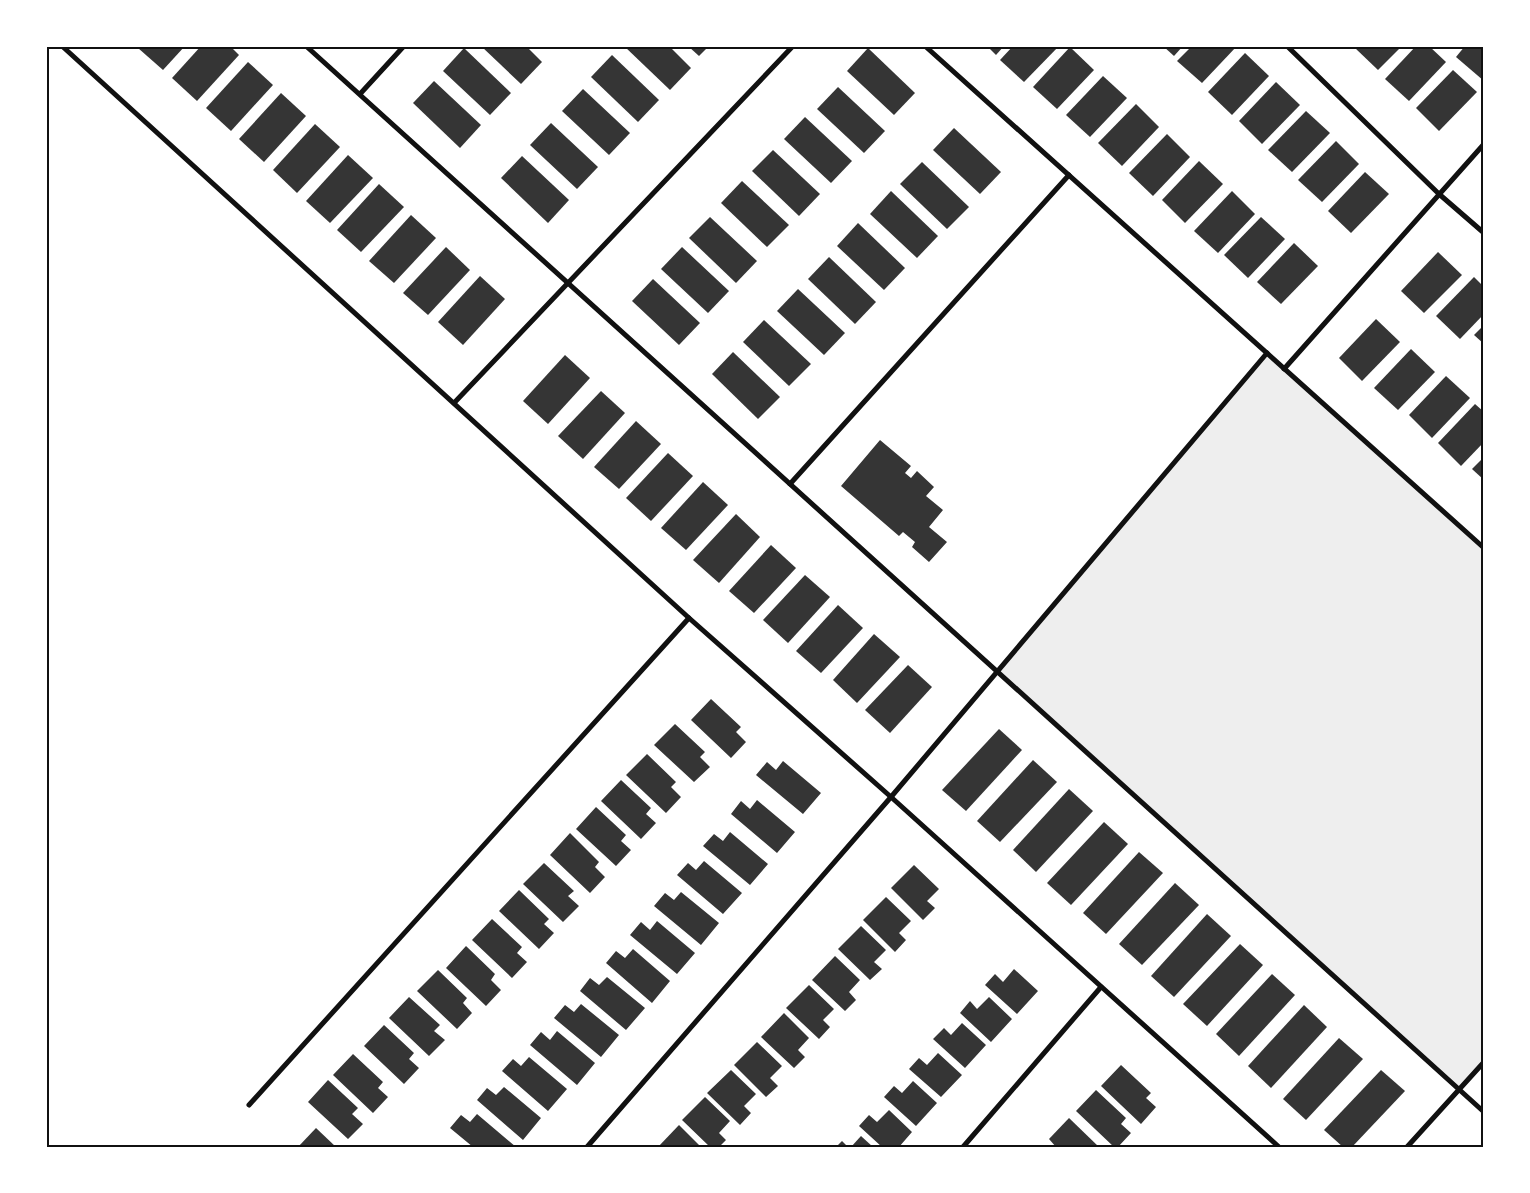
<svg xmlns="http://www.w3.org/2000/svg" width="1530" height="1193" font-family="Arial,sans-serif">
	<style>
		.green { fill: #eee }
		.building { fill: #353535 }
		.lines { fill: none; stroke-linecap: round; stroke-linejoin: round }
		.minor { stroke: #111; stroke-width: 5 }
		.neatline { fill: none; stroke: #111; stroke-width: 2 }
	</style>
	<rect width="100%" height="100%" fill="#fff"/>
	<polygon class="green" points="1267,353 1484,548 1484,1062 1459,1090 998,671"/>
	<g class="building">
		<polygon points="140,46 185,46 163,70 138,48"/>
		<polygon points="201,46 230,46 239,55 197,101 172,78"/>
		<polygon points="481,46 526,46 542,62 521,84"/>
		<polygon points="624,46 669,46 691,68 670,90"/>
		<polygon points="688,46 709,46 699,56"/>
		<polygon points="987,46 1004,46 996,55"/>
		<polygon points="1013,46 1059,46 1024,82 1000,60"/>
		<polygon points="1163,46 1183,46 1174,56"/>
		<polygon points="1192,46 1237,46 1202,83 1177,61"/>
		<polygon points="1356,46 1402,46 1378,70 1355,48"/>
		<polygon points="1416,46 1429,46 1446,62 1409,101 1385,79"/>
		<polygon points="1465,46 1484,46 1484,81 1456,57"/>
		<polygon points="1070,47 1094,70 1057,109 1033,87"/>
		<polygon points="464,48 511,93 490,115 443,71"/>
		<polygon points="868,48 915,93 894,115 847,71"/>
		<polygon points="1245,53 1269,76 1232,115 1208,92"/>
		<polygon points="612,55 659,100 638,122 591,77"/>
		<polygon points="248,62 273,85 231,131 206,108"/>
		<polygon points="1453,70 1477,92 1439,131 1416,108"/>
		<polygon points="1103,76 1127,98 1090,137 1066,115"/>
		<polygon points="434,81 481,125 460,148 413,103"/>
		<polygon points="1276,82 1300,105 1262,144 1239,121"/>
		<polygon points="838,87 885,131 864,153 817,109"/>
		<polygon points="583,89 630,133 609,155 562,111"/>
		<polygon points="281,93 306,116 264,162 239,139"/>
		<polygon points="1136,104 1159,127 1122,166 1098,143"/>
		<polygon points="1306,111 1330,133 1292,172 1268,150"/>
		<polygon points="805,117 852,161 831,183 784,139"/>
		<polygon points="551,123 598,167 577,189 530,145"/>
		<polygon points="315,124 340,147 297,193 273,170"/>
		<polygon points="954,128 1001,172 980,194 933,150"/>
		<polygon points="1167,134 1190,157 1153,196 1129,173"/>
		<polygon points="1336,141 1359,164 1322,202 1298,180"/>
		<polygon points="773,150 820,194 799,216 752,171"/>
		<polygon points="348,155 373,178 330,223 306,201"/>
		<polygon points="522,156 569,200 548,223 501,178"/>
		<polygon points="1199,161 1223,184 1185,223 1162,200"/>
		<polygon points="922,162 969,207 947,229 900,184"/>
		<polygon points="1365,172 1389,194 1351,233 1328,211"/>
		<polygon points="742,181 789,225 767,247 721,203"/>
		<polygon points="379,184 404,207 361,252 337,230"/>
		<polygon points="891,191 938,236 917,258 870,214"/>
		<polygon points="1232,191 1255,214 1218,253 1194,231"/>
		<polygon points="411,215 436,238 394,283 369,261"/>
		<polygon points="710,217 757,261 736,283 689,238"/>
		<polygon points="1261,217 1285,239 1248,278 1224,255"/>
		<polygon points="858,223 905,268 884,290 837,246"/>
		<polygon points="1294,243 1318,266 1281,304 1257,282"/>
		<polygon points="446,247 470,270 428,315 403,293"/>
		<polygon points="682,247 729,291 708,313 661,269"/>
		<polygon points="1438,252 1462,275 1424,313 1401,291"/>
		<polygon points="829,257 876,302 855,324 808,279"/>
		<polygon points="480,276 505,299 463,345 438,322"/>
		<polygon points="1474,277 1484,287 1484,314 1460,339 1436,316"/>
		<polygon points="653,279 700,323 679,345 632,301"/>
		<polygon points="798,289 845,333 824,355 777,311"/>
		<polygon points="1376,319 1400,342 1362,381 1339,358"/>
		<polygon points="764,320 811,364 789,386 743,342"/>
		<polygon points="1484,325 1484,344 1474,335"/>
		<polygon points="1411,349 1435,372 1398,410 1374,388"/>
		<polygon points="733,352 780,397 758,419 712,374"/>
		<polygon points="565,355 590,378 548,424 523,401"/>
		<polygon points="1446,376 1470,398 1432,438 1409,415"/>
		<polygon points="601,391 625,413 583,459 558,436"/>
		<polygon points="1475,404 1484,412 1484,442 1461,466 1438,443"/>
		<polygon points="636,421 661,444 619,489 594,467"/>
		<polygon points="880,440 911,466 905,473 911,478 917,471 934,487 926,496 943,510 929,527 947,542 929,562 912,547 915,542 903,532 899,536 841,486"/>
		<polygon points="668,453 693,476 651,521 626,498"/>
		<polygon points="1484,457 1484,480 1472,469"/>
		<polygon points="703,482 728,505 686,550 661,528"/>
		<polygon points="736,514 760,537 719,583 693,560"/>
		<polygon points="771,545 796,568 754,613 729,591"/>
		<polygon points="805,575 830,597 788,643 763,620"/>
		<polygon points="838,605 863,628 821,673 796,651"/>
		<polygon points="874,634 900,657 857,703 833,680"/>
		<polygon points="908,665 932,687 890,733 865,710"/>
		<polygon points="711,699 741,727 736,732 746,742 731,758 691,720"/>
		<polygon points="675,724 705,752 700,757 710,767 694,782 654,745"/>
		<polygon points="999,729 1022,750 966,811 942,790"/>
		<polygon points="647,754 676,782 671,787 681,797 666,813 626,775"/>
		<polygon points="1033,760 1057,782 1000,842 977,821"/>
		<polygon points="783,761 821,793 803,814 756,775 767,762 776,770"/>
		<polygon points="621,780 651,808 646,814 656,823 641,839 601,801"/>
		<polygon points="1069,789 1093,811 1036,872 1013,850"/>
		<polygon points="757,800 795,832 777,853 731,814 741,801 750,809"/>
		<polygon points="596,807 626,835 621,841 631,850 616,866 576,829"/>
		<polygon points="1104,822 1128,844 1071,905 1047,883"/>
		<polygon points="730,832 768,864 750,885 703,846 714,834 723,841"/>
		<polygon points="570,833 599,862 595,867 605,877 590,893 550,855"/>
		<polygon points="1139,852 1163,873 1106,934 1083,913"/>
		<polygon points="704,861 742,893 723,914 677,875 688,863 696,870"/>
		<polygon points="544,863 574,891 568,896 579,906 563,922 523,884"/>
		<polygon points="914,865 939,889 927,901 935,908 923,920 891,888"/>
		<polygon points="1175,883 1199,905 1142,965 1119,944"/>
		<polygon points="519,890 549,919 544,924 554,933 539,949 499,911"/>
		<polygon points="681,892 719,923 701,945 654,906 665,893 674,900"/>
		<polygon points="886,897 911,921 899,933 906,940 895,952 863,920"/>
		<polygon points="1207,914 1231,936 1174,997 1151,976"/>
		<polygon points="492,919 522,947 517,953 527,962 512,978 472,940"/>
		<polygon points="657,921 695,953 677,974 630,935 641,922 650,930"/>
		<polygon points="861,926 886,950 874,962 882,969 870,980 838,949"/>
		<polygon points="1240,944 1263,965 1207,1026 1183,1004"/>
		<polygon points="466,946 495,974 491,980 501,990 486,1006 446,968"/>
		<polygon points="633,949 670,981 652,1003 606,963 616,951 625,958"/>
		<polygon points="835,956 860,980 849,992 856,1000 845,1011 812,980"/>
		<polygon points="1014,969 1038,991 1017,1014 985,985 995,974 1003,982"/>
		<polygon points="438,970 467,998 463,1003 472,1013 457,1029 417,991"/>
		<polygon points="1272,974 1295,995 1239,1056 1216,1034"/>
		<polygon points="607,977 645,1008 626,1030 580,991 590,978 599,985"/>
		<polygon points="809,985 834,1009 823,1020 830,1027 819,1039 786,1008"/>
		<polygon points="409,997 440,1025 434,1031 445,1040 429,1056 389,1018"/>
		<polygon points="989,997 1012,1019 991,1042 960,1013 970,1001 977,1009"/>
		<polygon points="581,1004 619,1035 601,1057 554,1018 565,1005 574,1012"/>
		<polygon points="1304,1005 1327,1027 1271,1088 1248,1066"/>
		<polygon points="784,1013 809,1038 798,1050 805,1057 794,1068 761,1037"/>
		<polygon points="962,1023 986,1045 965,1068 933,1039 944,1028 951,1035"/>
		<polygon points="384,1025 414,1053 409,1059 419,1068 404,1084 364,1046"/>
		<polygon points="557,1031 595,1063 577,1085 530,1045 541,1032 550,1040"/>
		<polygon points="1339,1038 1363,1059 1306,1120 1283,1099"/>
		<polygon points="757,1042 782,1066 770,1078 778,1086 766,1097 734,1065"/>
		<polygon points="938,1053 962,1075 941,1097 909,1069 919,1058 927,1065"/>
		<polygon points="353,1054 383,1082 378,1088 388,1097 373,1113 333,1075"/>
		<polygon points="529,1057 567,1089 548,1111 502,1071 513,1059 521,1066"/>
		<polygon points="1121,1065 1151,1093 1146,1098 1156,1107 1141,1124 1101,1086"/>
		<polygon points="731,1070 756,1094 744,1106 751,1113 740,1125 707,1093"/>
		<polygon points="1381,1070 1405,1091 1352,1147 1343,1147 1324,1130"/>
		<polygon points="328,1080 358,1108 352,1114 363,1124 348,1139 308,1102"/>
		<polygon points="913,1081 937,1103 916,1126 884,1097 894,1086 902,1093"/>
		<polygon points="504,1087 541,1118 523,1140 477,1100 487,1088 496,1095"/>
		<polygon points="1096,1090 1126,1118 1121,1124 1131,1133 1118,1147 1114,1147 1076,1111"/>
		<polygon points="705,1097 730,1121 719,1133 726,1140 719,1147 710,1147 682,1120"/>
		<polygon points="889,1110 912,1132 899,1147 882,1147 859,1126 869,1115 877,1122"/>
		<polygon points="477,1114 516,1147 473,1147 450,1128 461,1115 470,1122"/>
		<polygon points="1069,1118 1099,1147 1056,1147 1049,1139"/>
		<polygon points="679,1125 701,1147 658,1147"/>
		<polygon points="316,1128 336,1147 298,1147"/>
		<polygon points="861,1136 873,1147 851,1147"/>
		<polygon points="842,1141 848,1147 836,1147"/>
	</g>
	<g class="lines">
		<g class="minor">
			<polyline points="62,46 689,618 891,797 1279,1147"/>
			<polyline points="306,46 1484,1112"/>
			<polyline points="925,46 1484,548"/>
			<polyline points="1287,46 1439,194 1484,233"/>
			<polyline points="360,94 404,46"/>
			<polyline points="1284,369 1484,144"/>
			<polyline points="454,403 793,46"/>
			<polyline points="790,484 1069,175"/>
			<polyline points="249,1105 689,618"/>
			<polyline points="587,1147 891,797 1267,353"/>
			<polyline points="963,1147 1101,987"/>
			<polyline points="1407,1147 1484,1062"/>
		</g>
	</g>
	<rect width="1530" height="1193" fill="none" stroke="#ffffff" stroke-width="95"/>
	<rect x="48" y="48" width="1434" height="1098" class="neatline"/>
</svg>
